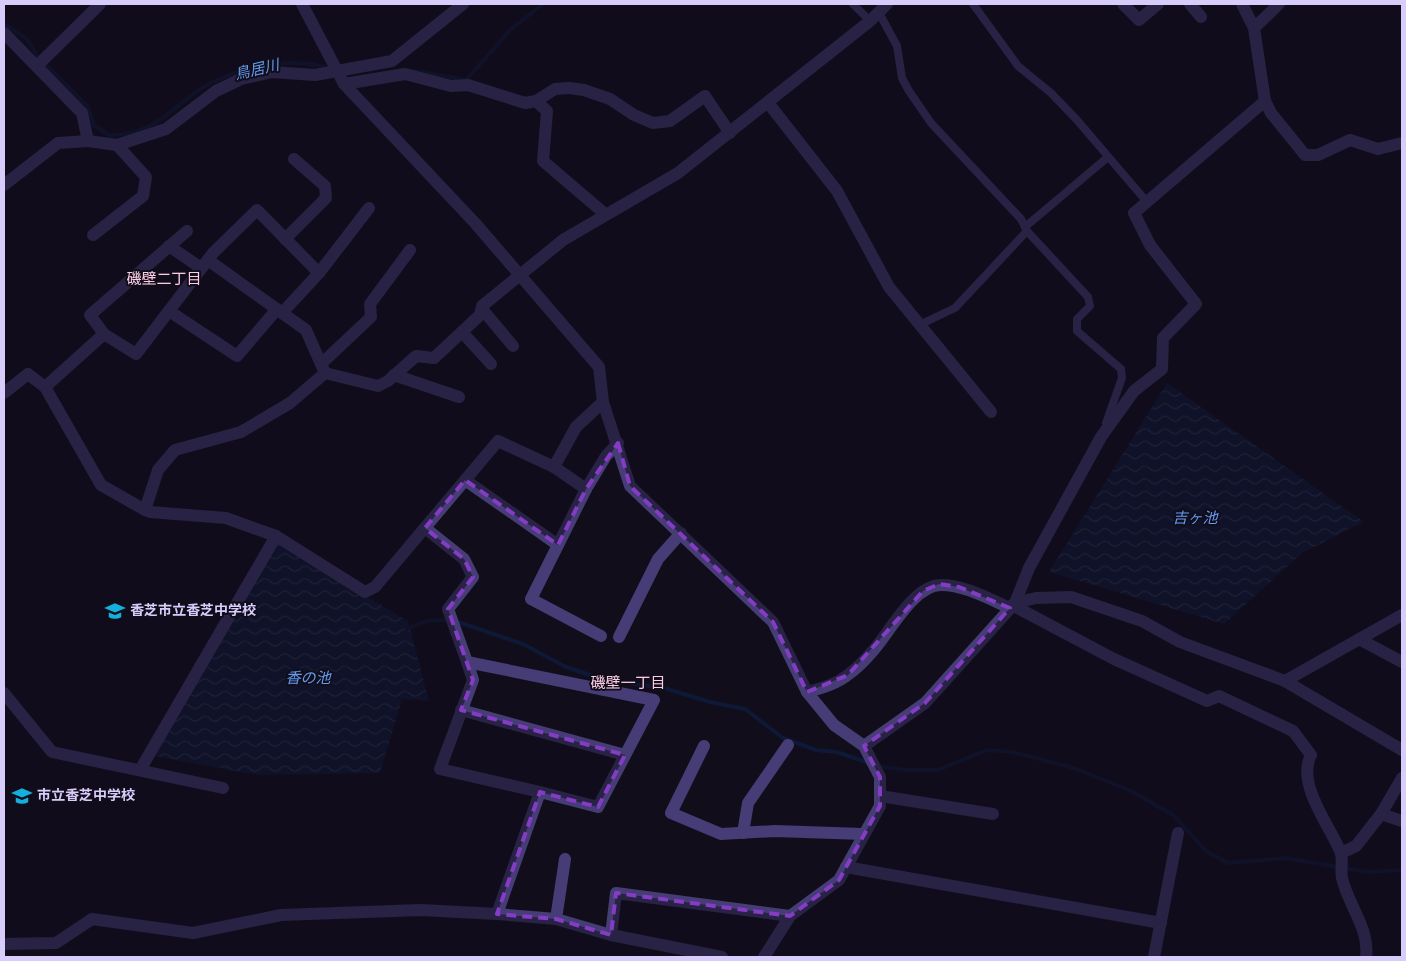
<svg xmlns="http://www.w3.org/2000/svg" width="1406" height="961" font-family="'Source Sans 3','Noto Sans JP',sans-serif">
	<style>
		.water { fill: url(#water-waves) }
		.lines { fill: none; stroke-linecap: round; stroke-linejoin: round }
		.stream { stroke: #0e1938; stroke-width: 4 }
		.service { stroke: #463c76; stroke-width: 8 }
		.minor { stroke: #463c76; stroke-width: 12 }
		.marked { fill: none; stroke: #843cc5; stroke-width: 4; stroke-dasharray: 10 6; stroke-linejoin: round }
		.labels { text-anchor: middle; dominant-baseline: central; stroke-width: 4; stroke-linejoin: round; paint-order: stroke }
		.poi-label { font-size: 14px; font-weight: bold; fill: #d7ccfa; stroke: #110d1b; text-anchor: start }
		.water-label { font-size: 15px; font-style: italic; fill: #639df0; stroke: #110d1b }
		.neighbourhood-label { font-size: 15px; fill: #facde4; stroke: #110d1b }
	</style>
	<defs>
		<pattern id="water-waves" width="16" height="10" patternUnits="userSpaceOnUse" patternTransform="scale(1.25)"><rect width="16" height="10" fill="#0e1938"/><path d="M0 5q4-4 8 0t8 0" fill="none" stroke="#303956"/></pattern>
	</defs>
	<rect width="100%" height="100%" fill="#110d1b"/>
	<g class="water">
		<polygon points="1167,383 1364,522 1302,553 1224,624 1049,572"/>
		<polygon points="278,544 408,621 429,701 402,699 380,773 258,775 149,755"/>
	</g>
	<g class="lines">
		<g class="stream">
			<polyline points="4,24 27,39 39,59"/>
			<path d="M45 64 88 107 94 125 110 136C120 134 131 134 140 130 168 120 187 94 213 82 248 65 291 57 329 68"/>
			<polyline points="416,71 466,80 510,30 543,4"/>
			<polyline points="455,621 523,644 566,667 605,680 664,688 710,702 745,709 783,738 816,750 837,752 869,763"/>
			<polyline points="407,629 426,621 448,620"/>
			<polyline points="878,766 905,770 938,770 987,750 1012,752 1074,768 1131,791 1173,815 1206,851 1228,863 1285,858 1368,872 1402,870"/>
		</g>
		<g class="service">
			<polyline points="853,4 870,21"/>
			<polyline points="973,4 1018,66 1051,93 1077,120 1147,202"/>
			<polyline points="878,11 897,46 902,78 909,91 931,123 1021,219 1027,231 1088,297 1090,306 1077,319 1077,331 1121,369 1122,378 1106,423"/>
			<polyline points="1025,227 1108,157"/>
			<polyline points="919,325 955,308 1027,231"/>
		</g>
		<g class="minor">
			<polyline points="302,4 344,84 475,223 599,367 603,402 630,486 773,622 807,692 834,725 864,746 880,777 880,806 839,880 790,916 764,957"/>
			<polyline points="1123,4 1139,20 1158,4"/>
			<polyline points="1190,4 1201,17"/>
			<polyline points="1242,4 1254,28 1265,101 1271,113 1305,155 1318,155 1350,140 1378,149 1402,143"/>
			<polyline points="1254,28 1279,4"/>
			<polyline points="4,33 82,113 88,141"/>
			<polyline points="37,66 100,4"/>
			<polyline points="344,84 405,74 451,86 468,85 525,103 536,101 555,89 569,88 584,90 610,99 634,115 653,123 670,121 705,96 730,133"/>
			<polyline points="536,101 547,111 543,161 605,214"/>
			<polyline points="769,104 837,191 889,287 991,412"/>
			<polyline points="4,185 58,143 88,141 117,145 166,129 216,91 241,79 272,72 315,75 392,61 463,4"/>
			<polyline points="187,231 90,315 104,334 45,387 101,485 145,510 150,512 226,518 276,536 365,592 375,587 498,441 554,467 586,489 606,456 618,443"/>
			<polyline points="93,235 143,196 146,177 117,145"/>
			<polyline points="285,239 326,198 325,186 294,159"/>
			<polyline points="169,246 201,268"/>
			<polyline points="208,260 306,330 325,373"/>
			<polyline points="482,309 513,346"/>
			<polyline points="169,311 237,356 277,309"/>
			<polyline points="282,313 319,273 369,208"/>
			<polyline points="462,332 491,364"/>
			<polyline points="104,334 136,354 213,253 257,210 319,273"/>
			<polyline points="321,364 371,317 370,304 410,250"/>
			<polyline points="394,375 459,397"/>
			<polyline points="4,393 28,374 45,387"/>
			<polyline points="554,467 576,427 603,402"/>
			<polyline points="465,480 558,545"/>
			<polyline points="586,489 531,599 601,636"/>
			<polyline points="145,510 158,470 175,450 241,432 290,403 325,373 378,386 388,381 416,356 434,358 480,315 482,306 563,240 678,173 870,21 887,4"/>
			<polyline points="425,528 464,559 473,577 448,609 467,662"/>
			<polyline points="1015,603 1029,568 1101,437 1134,391 1162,369 1163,338 1196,304 1150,245 1134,213 1265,101"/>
			<path d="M1012 605 1114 659 1207 701 1219 696 1293 731 1311 755C1296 784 1330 826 1340 851 1344 859 1340 869 1342 878 1348 905 1370 929 1366 957"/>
			<polyline points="619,637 658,559 681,533"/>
			<polyline points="1359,639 1402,662"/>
			<polyline points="1285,681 1402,615"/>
			<path d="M807 692C822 688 837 684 849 674 857 668 865 660 871 653 889 634 913 585 941 585 965 585 989 599 1010 608"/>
			<polyline points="4,693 52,752 223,788"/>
			<polyline points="461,710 625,755"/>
			<polyline points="704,746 671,813 721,834 775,831 863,834"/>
			<polyline points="864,746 925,703 1015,603 1036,598 1071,597 1142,621 1180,642 1285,681 1402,750"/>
			<polyline points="140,770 276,536"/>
			<polyline points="880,796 993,814"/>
			<polyline points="1381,814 1402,821"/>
			<polyline points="743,833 748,803 788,745"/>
			<polyline points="1341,853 1356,846 1381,814 1402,778"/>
			<polyline points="846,867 1161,923"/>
			<polyline points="497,914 540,792 598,807 654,700 467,662 473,680 440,769 540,792"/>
			<polyline points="556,919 565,859"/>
			<polyline points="611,935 616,893 790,916"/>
			<polyline points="4,944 56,943 92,919 193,933 281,915 421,910 497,914 556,919 611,935 722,957"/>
			<polyline points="1154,957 1178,833"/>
		</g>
	</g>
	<path d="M0 0H1406V961H0ZM618 443 630 486 773 622 807 692 848 675 923 591 939 584 959 587 1010 608 925 703 864 746 880 777V806L839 880 790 916 616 893 611 935 556 919 497 914 540 792 598 807 625 755 461 710 473 680 448 609 473 577 464 559 425 528 465 480 558 545 586 489Z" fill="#110d1b" fill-opacity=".55" fill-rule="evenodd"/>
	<path class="marked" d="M618 443 630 486 773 622 807 692 848 675 923 591 939 584 959 587 1010 608 925 703 864 746 880 777V806L839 880 790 916 616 893 611 935 556 919 497 914 540 792 598 807 625 755 461 710 473 680 448 609 473 577 464 559 425 528 465 480 558 545 586 489Z"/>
	<defs>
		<symbol id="school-bare" viewBox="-9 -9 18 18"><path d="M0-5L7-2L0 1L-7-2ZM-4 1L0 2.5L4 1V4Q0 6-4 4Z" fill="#15afdd" stroke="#110d1b" stroke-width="2.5" paint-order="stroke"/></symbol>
	</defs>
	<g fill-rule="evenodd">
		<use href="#school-bare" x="101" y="597" width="28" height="28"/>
		<use href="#school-bare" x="8" y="782" width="28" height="28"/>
	</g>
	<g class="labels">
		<g class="poi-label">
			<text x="130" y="611">香芝市立香芝中学校</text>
			<text x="37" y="796">市立香芝中学校</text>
		</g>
		<g class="water-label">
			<text transform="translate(257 70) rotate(-13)">鳥居川</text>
			<text x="1195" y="518">吉ヶ池</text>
			<text x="308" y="678">香の池</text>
		</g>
		<g class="neighbourhood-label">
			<text x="164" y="279">磯壁二丁目</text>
			<text x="628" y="683">磯壁一丁目</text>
		</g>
	</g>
	<rect width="1406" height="961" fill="none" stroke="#d7ccfa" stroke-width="10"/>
</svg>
